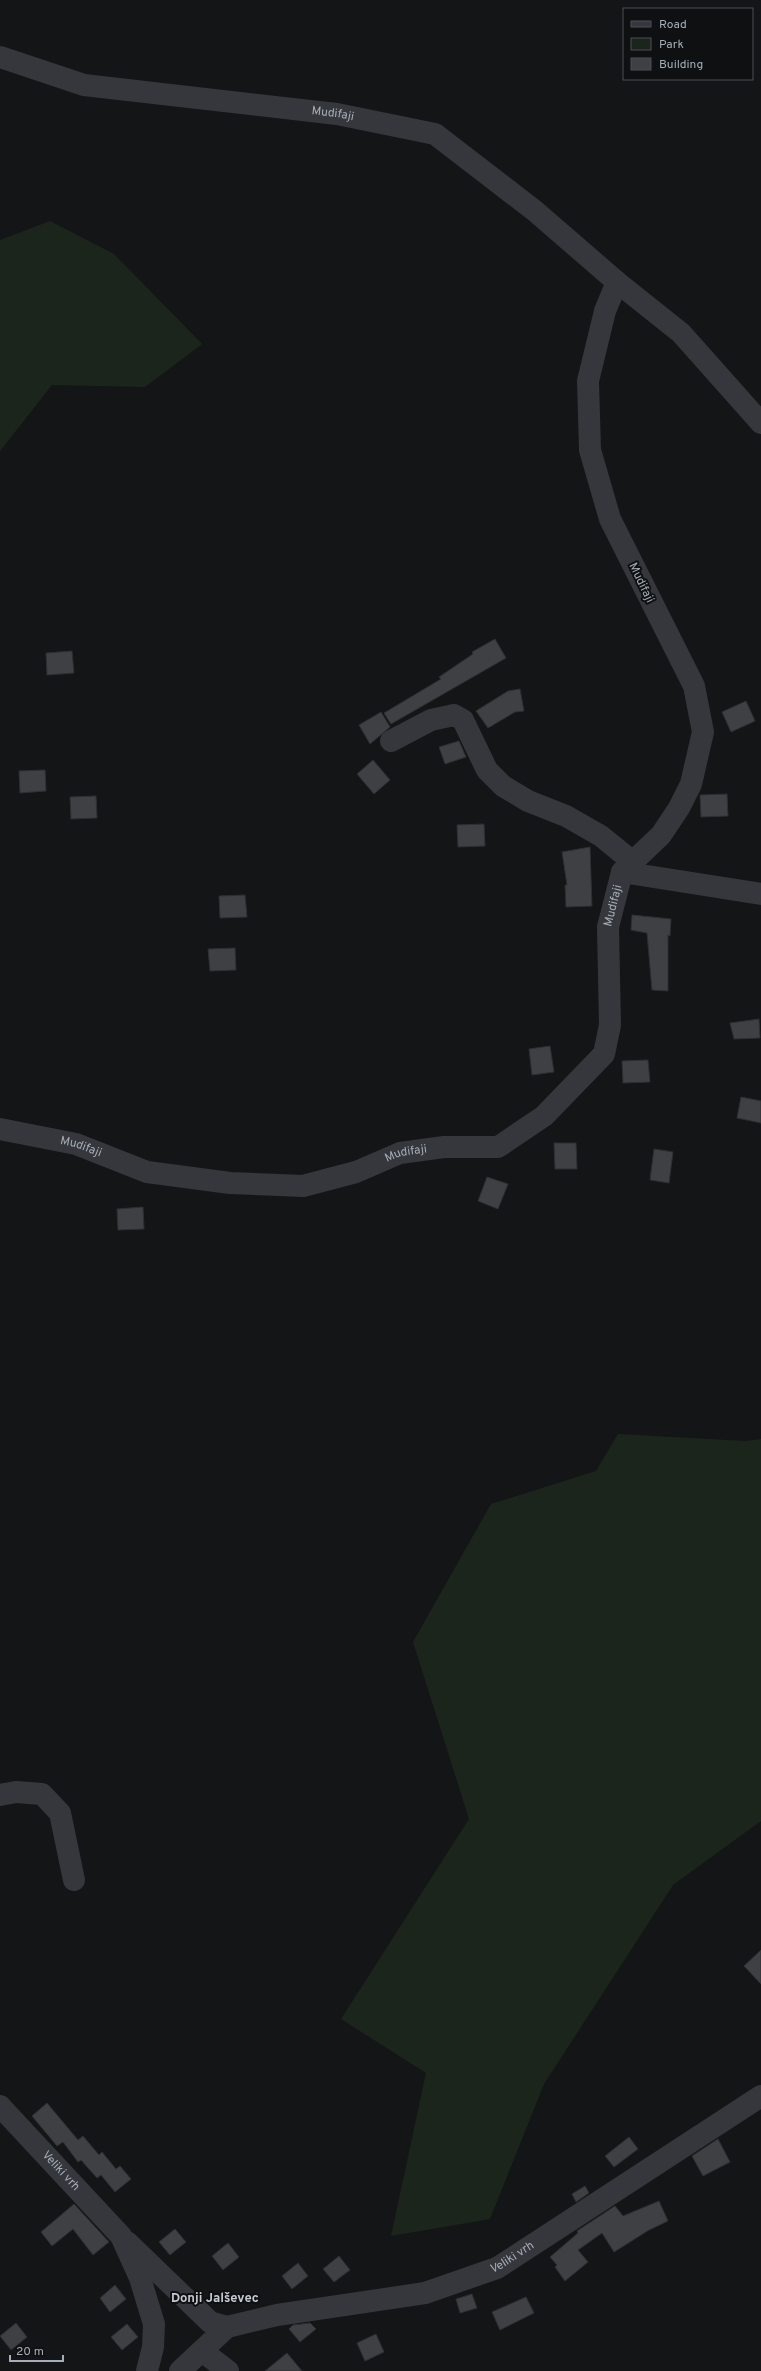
<svg xmlns="http://www.w3.org/2000/svg" width="761" height="2371" font-family="Overpass,sans-serif">
	<style>
		.green { fill: #1c251c }
		.building { fill: #3e4044; stroke: #2e2f33 }
		.lines { fill: none; stroke-linecap: round; stroke-linejoin: round }
		.minor { stroke: #35373c; stroke-width: 22 }
		.labels { text-anchor: middle; dominant-baseline: central; stroke-width: 4; stroke-linejoin: round; paint-order: stroke }
		.street-label { font-size: 12px; fill: #a5aeb8; stroke: #0f1012 }
		.neighbourhood-label { font-size: 13px; font-weight: bold; fill: #c6ccd4; stroke: #0f1012 }
	</style>
	<rect width="100%" height="100%" fill="#141517"/>
	<g class="green">
		<polygon points="50,221 114,254 202,344 145,387 52,385 0,451 0,240"/>
		<polygon points="618,1434 746,1441 761,1439 761,1821 673,1885 544,2084 490,2219 391,2236 426,2073 341,2019 469,1819 413,1642 491,1504 596,1471"/>
	</g>
	<g class="building">
		<polygon points="495,639 506,658 391,724 384,713 441,679 439,677 473,654 472,652"/>
		<polygon points="72,651 74,673 47,675 46,653"/>
		<polygon points="520,689 524,711 515,712 488,728 476,711 508,691"/>
		<polygon points="746,701 755,721 731,732 722,712"/>
		<polygon points="381,712 390,727 370,744 359,725"/>
		<polygon points="459,741 466,757 445,764 439,747"/>
		<polygon points="373,760 390,780 374,794 357,774"/>
		<polygon points="45,770 46,791 20,793 19,771"/>
		<polygon points="727,794 728,816 701,817 700,795"/>
		<polygon points="96,796 97,818 71,819 70,797"/>
		<polygon points="484,824 485,846 458,847 457,825"/>
		<polygon points="590,847 592,906 566,907 565,885 567,885 562,852"/>
		<polygon points="245,895 247,917 220,918 219,896"/>
		<polygon points="632,915 671,919 670,936 668,935 668,991 652,990 647,933 631,930"/>
		<polygon points="235,948 236,970 210,971 208,949"/>
		<polygon points="759,1019 760,1038 734,1039 730,1023"/>
		<polygon points="550,1046 554,1072 532,1075 529,1049"/>
		<polygon points="648,1060 650,1082 623,1083 622,1061"/>
		<polygon points="741,1097 761,1101 761,1123 737,1118"/>
		<polygon points="554,1143 576,1143 577,1169 555,1169"/>
		<polygon points="654,1149 673,1152 669,1183 650,1180"/>
		<polygon points="487,1177 508,1184 498,1209 478,1201"/>
		<polygon points="143,1207 144,1229 118,1230 117,1209"/>
		<polygon points="761,1950 761,1984 744,1966"/>
		<polygon points="47,2103 78,2140 83,2136 99,2155 102,2152 116,2169 120,2166 131,2179 115,2192 101,2175 97,2178 81,2160 78,2162 63,2142 57,2146 32,2116"/>
		<polygon points="629,2137 638,2149 614,2167 605,2156"/>
		<polygon points="718,2139 730,2162 703,2176 692,2156"/>
		<polygon points="585,2186 589,2193 576,2202 572,2194"/>
		<polygon points="659,2201 668,2221 649,2230 614,2252 602,2233 578,2250 588,2262 565,2281 555,2267 557,2265 550,2257 578,2233 577,2231 615,2206 623,2216"/>
		<polygon points="74,2204 109,2242 93,2255 73,2229 52,2246 41,2232"/>
		<polygon points="175,2229 186,2242 170,2255 159,2242"/>
		<polygon points="228,2243 239,2257 223,2270 212,2256"/>
		<polygon points="339,2256 350,2270 334,2282 323,2269"/>
		<polygon points="298,2263 308,2276 292,2289 282,2276"/>
		<polygon points="115,2285 126,2299 110,2312 100,2298"/>
		<polygon points="472,2294 477,2308 460,2313 456,2299"/>
		<polygon points="526,2297 534,2313 500,2330 492,2312"/>
		<polygon points="16,2323 27,2337 11,2350 0,2336"/>
		<polygon points="310,2323 316,2329 300,2342 289,2329 293,2325"/>
		<polygon points="127,2324 138,2337 122,2350 111,2337"/>
		<polygon points="376,2334 384,2352 365,2361 357,2343"/>
		<polygon points="287,2353 302,2371 265,2371"/>
	</g>
	<g class="lines">
		<g class="minor">
			<path id="s1" d="M0 57 84 85 337 114 435 134 535 211 617 282 681 333 761 423"/>
			<polyline points="391,741 431,720 454,715 463,720 487,770 503,786 528,801 566,816 601,836 633,862"/>
			<polyline points="622,872 761,894"/>
			<path id="s2" d="M0 1129 76 1144 147 1172 230 1183 303 1186 356 1172 400 1153 444 1147H498L544 1116 604 1054 610 1025 608 927 622 872 661 835 679 808 691 784 703 732 694 686 610 519 590 450 588 381 605 311 617 282"/>
			<polyline points="0,1795 16,1792 42,1794 60,1813 74,1880"/>
			<path id="s3" d="M0 2106 121 2236 140 2278 154 2324 153 2347 147 2371"/>
			<polyline points="127,2242 210,2322 227,2327"/>
			<polyline points="202,2351 228,2371"/>
			<path id="s4" d="M180 2371 227 2327 277 2315 425 2293 497 2268 761 2096"/>
		</g>
	</g>
	<g class="labels">
		<g class="street-label">
			<text stroke="none"><textPath href="#s1" startOffset="339">Mudifaji</textPath></text>
			<text transform="translate(641 583) rotate(64)">Mudifaji</text>
			<text stroke="none"><textPath href="#s2" startOffset="803">Mudifaji</textPath></text>
			<text stroke="none"><textPath href="#s2" startOffset="83">Mudifaji</textPath></text>
			<text stroke="none"><textPath href="#s2" startOffset="419">Mudifaji</textPath></text>
			<text stroke="none"><textPath href="#s3" startOffset="89">Veliki vrh</textPath></text>
			<text stroke="none"><textPath href="#s4" startOffset="360">Veliki vrh</textPath></text>
		</g>
		<g class="neighbourhood-label">
			<text x="215" y="2299">Donji Jalševec</text>
		</g>
	</g>
	<rect x="623" y="8" width="130" height="72" fill="#0f1012" stroke="#4b4f54"/>
	<rect x="631" y="21" width="20" height="6" fill="#35373c" stroke="#4b4f54"/>
	<text x="659" y="28" font-size="12" fill="#a5aeb8">Road</text>
	<rect x="631" y="38" width="20" height="12" fill="#1c251c" stroke="#4b4f54"/>
	<text x="659" y="48" font-size="12" fill="#a5aeb8">Park</text>
	<rect x="631" y="58" width="20" height="12" fill="#3e4044" stroke="#4b4f54"/>
	<text x="659" y="68" font-size="12" fill="#a5aeb8">Building</text>
	<path d="M10 2355v6h53v-6" fill="none" stroke="#a5aeb8" stroke-width="2"/>
	<text x="16" y="2355" font-size="12" fill="#a5aeb8" stroke="#0f1012" stroke-width="3" paint-order="stroke">20 m</text>
</svg>
